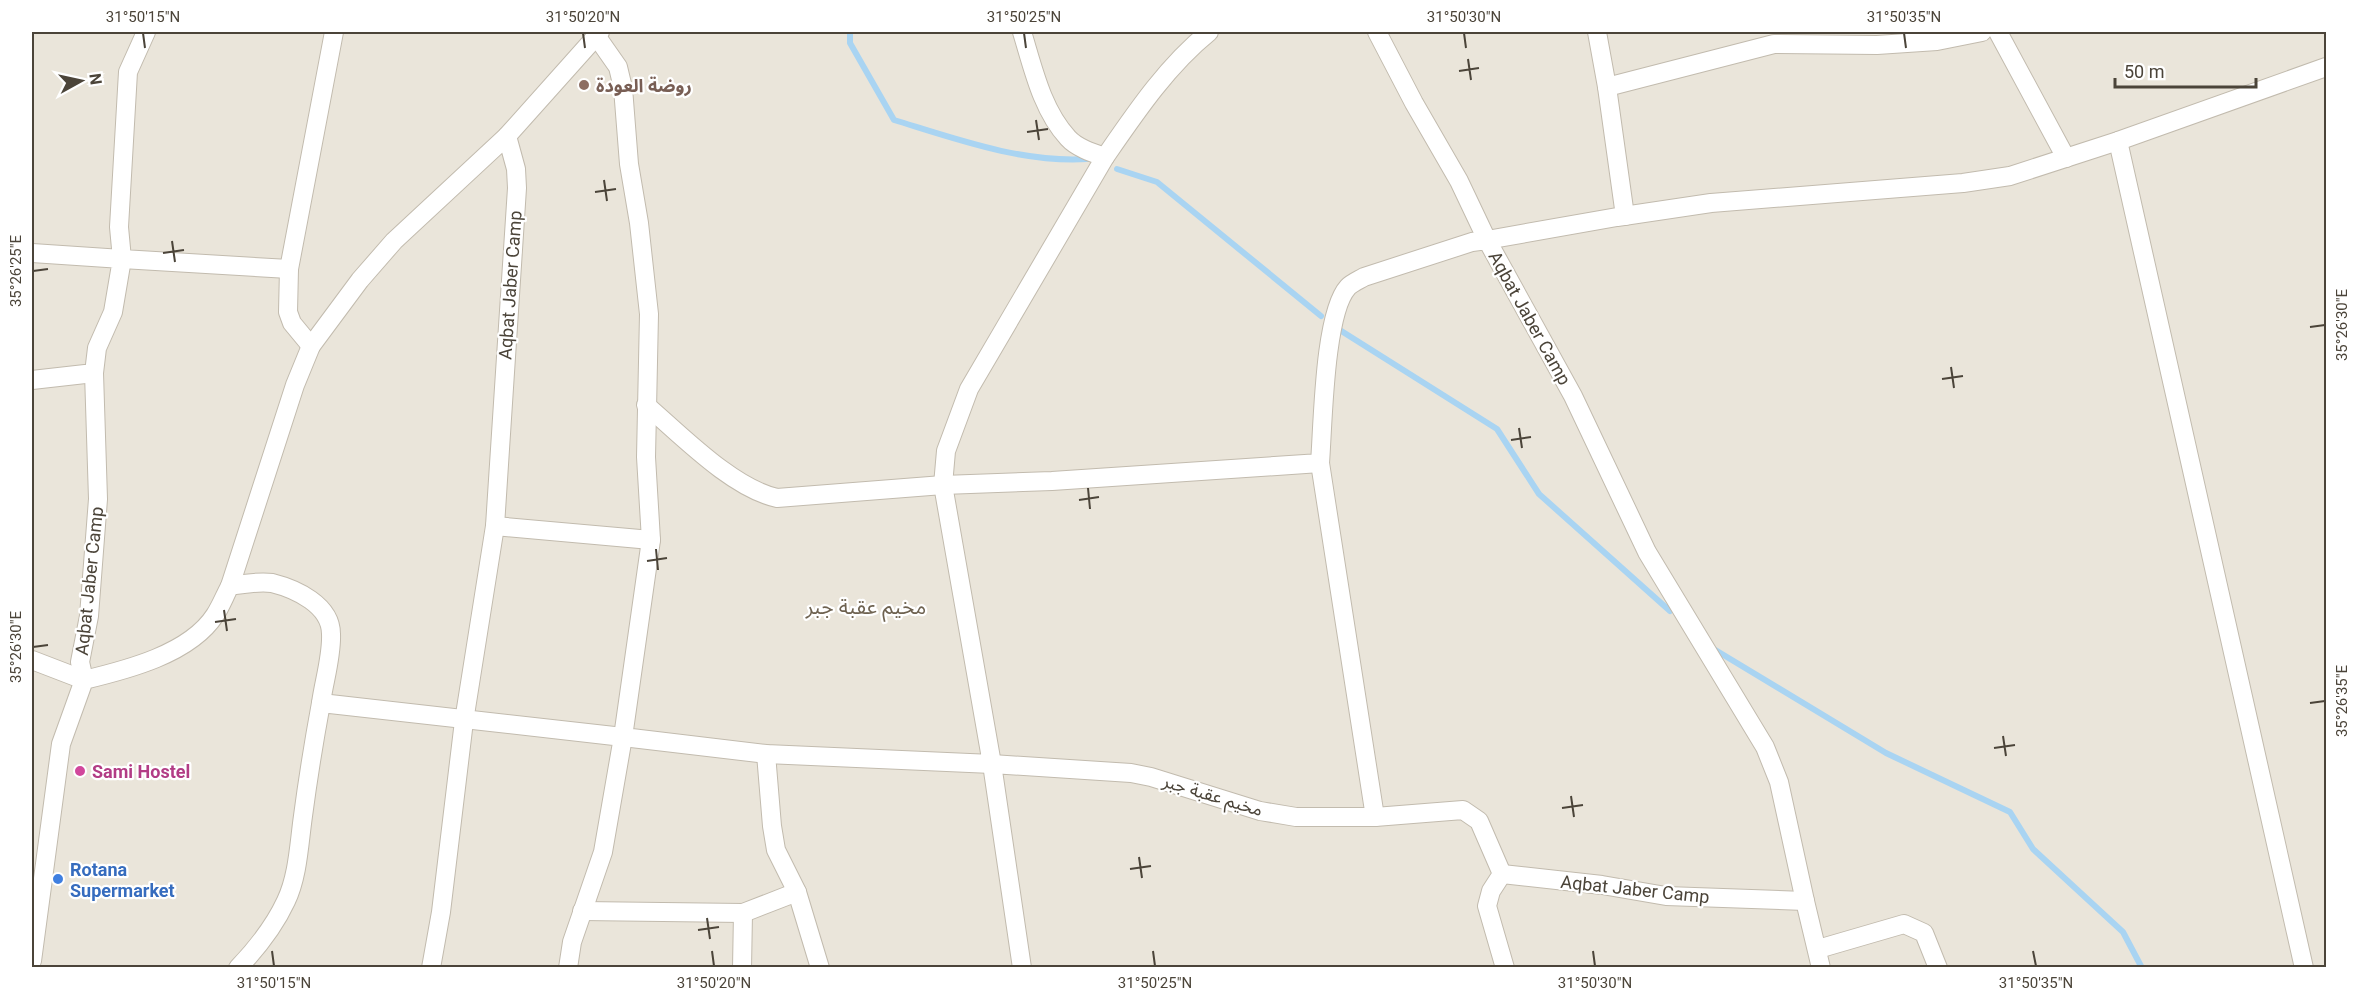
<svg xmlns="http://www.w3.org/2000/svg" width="2358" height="999" font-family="Roboto,'Noto Sans Arabic',sans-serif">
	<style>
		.residential { fill: #eae5da }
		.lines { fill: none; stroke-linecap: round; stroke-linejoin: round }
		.stream { stroke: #a9d4f2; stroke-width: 6 }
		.street-casing { stroke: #c2bbae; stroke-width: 20 }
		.street { stroke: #fff; stroke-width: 18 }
		.ticks { fill: none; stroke: #4b4439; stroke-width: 2 }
		.education-dot { fill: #8d6e63; stroke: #fff; stroke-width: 2 }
		.hotel-dot { fill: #d1479c; stroke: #fff; stroke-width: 2 }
		.shop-dot { fill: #3f7fe0; stroke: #fff; stroke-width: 2 }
		.labels { text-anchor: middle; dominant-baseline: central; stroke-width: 4.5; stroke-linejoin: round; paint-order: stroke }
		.education-label { font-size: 18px; font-weight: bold; fill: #785e54; stroke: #fff; text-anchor: start }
		.street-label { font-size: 18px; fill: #4b4439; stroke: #fff }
		.hotel-label { font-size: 18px; font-weight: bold; fill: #b23c85; stroke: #fff; text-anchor: start }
		.shop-label { font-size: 18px; font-weight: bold; fill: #366cbe; stroke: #fff; text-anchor: start }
		.quarter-label { font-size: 21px; fill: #6e6250; stroke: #fff }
		.neatline { fill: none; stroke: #4b4439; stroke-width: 2 }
		.ticks-label { font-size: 15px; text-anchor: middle; fill: #4b4439 }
	</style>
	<rect width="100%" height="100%" fill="#f6f3ec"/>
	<rect class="residential" x="32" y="32" width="2294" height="935"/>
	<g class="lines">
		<g class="stream">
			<path d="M850 32V43L894 120C956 139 1022 163 1087 159"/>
			<polyline points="1117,169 1157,182 1321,316"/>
			<polyline points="1335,327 1497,429 1539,494 1670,611"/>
			<polyline points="1712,648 1886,753 2010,812 2033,849 2123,932 2142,968"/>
		</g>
		<defs>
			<g id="street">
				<polyline points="146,32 128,72 119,227 122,259 289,269"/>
				<polyline points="1377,32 1414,103 1459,181 1487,240 1617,217 1711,203 1963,183 2010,176 2118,141 2326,67"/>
				<polyline points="1597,32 1607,87 1625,216"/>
				<polyline points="1998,32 2066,158"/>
				<path d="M597 37 618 67 623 88 629 164 639 223 649 314 646 457 651 540 623 737 766 754 992 764 943 485 946 451 969 389 1105 157C1093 153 1077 148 1068 138 1042 110 1033 68 1022 32"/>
				<polyline points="1607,87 1774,44 1877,45 1937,41 1982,32"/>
				<polyline points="507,136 600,32"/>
				<polyline points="2118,141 2304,968"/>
				<path d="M1105 157C1136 112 1167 66 1209 32"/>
				<polyline points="32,253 122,259 113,312 97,348 94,373 32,380"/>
				<polyline points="311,346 292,323 288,312 289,269 334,32"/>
				<path d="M646 405C681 435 732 488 777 498L943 485 1052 481 1320 463C1323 425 1324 313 1348 287 1352 283 1359 280 1364 277L1472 242 1487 240 1573 396 1647 552 1765 747 1779 782 1805 901"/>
				<polyline points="1320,463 1375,817"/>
				<polyline points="495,526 651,540"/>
				<polyline points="230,586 295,385 311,346 360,280 394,241 507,136 516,169 517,188 495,526 464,721 441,912 431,968"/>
				<polyline points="32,660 84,680"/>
				<polyline points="84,680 80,662 89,616 98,499 94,373"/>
				<polyline points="766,754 772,826 776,850 797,892 820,968"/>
				<polyline points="1502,874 1602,885 1666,896 1805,901 1821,968"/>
				<polyline points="582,911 743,913 797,892"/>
				<polyline points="1818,949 1904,924 1924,933 1938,968"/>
				<path d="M32 961 61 744 84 680C126 670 190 654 215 615 221 606 225 595 230 586 243 584 258 581 272 583 296 589 331 605 331 634 332 656 324 681 321 703"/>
				<path d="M238 968C258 947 274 927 286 901 298 876 299 844 303 816 308 778 314 741 321 703L623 737 603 852 572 942 568 968"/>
				<polyline points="742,968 743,913"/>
				<polyline points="1022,968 992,764 1131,773 1151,777 1260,811 1296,817 1375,817 1463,810 1479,821 1502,874 1491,891 1487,906 1505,968"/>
			</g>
		</defs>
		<use href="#street" class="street-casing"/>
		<use href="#street" class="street"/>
	</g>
	<path class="ticks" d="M143 33 145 48M583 33 585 48M1024 33 1026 48M1464 33 1466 48M1904 33 1906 48M1468 59 1471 80M1459 71 1479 68M1036 120 1039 140M1027 132 1048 129M604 180 607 201M595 192 616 189M172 241 175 262M163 253 184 250M33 271 48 269M2310 327 2325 325M1951 367 1954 388M1942 379 1963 376M1519 428 1522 448M1511 440 1531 437M1088 488 1090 509M1079 500 1099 497M656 549 658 570M647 561 667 558M224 610 227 631M215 622 236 619M33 647 48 645M2310 703 2325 701M2003 736 2006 756M1994 748 2015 745M1571 796 1574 817M1562 808 1583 805M1139 857 1142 878M1130 869 1151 866M707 918 710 939M698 930 719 927M272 951 274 966M712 951 714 966M1153 951 1155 966M1593 951 1595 966M2033 951 2036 966"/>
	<circle class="education-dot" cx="584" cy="85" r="6"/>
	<circle class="hotel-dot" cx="80" cy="771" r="6"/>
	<circle class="shop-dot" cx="58" cy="879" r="6"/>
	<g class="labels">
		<g class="education-label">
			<text x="596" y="85">روضة العودة</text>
		</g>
		<g class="street-label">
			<text transform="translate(510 285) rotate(-86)">Aqbat Jaber Camp</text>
			<text transform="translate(1530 318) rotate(61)">Aqbat Jaber Camp</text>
			<text transform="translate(89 581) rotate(-84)">Aqbat Jaber Camp</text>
			<text transform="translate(1213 795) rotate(17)">مخيم عقبة جبر</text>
			<text transform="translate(1635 889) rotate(6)">Aqbat Jaber Camp</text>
		</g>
		<g class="hotel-label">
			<text x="92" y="771">Sami Hostel</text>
		</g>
		<g class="shop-label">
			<text x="70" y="869">Rotana<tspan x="70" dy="21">Supermarket</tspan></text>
		</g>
		<g class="quarter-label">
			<text x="866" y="607">مخيم عقبة جبر</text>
		</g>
	</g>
	<rect width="2358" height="999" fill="none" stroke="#ffffff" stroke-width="66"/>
	<g transform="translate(81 81) rotate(82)" stroke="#ffffff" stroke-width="4.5" paint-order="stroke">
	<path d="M0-4.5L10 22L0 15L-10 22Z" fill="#4b4439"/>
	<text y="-9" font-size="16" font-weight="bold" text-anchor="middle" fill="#4b4439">N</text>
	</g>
	<path d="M2115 78v9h141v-9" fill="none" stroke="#4b4439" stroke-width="3"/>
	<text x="2124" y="78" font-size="18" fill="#4b4439" stroke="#ffffff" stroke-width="4.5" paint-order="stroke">50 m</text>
	<rect x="33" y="33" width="2292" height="933" class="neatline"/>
	<g class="ticks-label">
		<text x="143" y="22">31°50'15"N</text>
		<text x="583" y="22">31°50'20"N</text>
		<text x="1024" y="22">31°50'25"N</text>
		<text x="1464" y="22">31°50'30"N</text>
		<text x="1904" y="22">31°50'35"N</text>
		<text transform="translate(16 271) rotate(-90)" y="5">35°26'25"E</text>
		<text transform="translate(2342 325) rotate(-90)" y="5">35°26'30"E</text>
		<text transform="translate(16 647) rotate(-90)" y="5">35°26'30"E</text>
		<text transform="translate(2342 701) rotate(-90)" y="5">35°26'35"E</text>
		<text x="274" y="988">31°50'15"N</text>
		<text x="714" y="988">31°50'20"N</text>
		<text x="1155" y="988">31°50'25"N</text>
		<text x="1595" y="988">31°50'30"N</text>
		<text x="2036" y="988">31°50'35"N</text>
	</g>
</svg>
